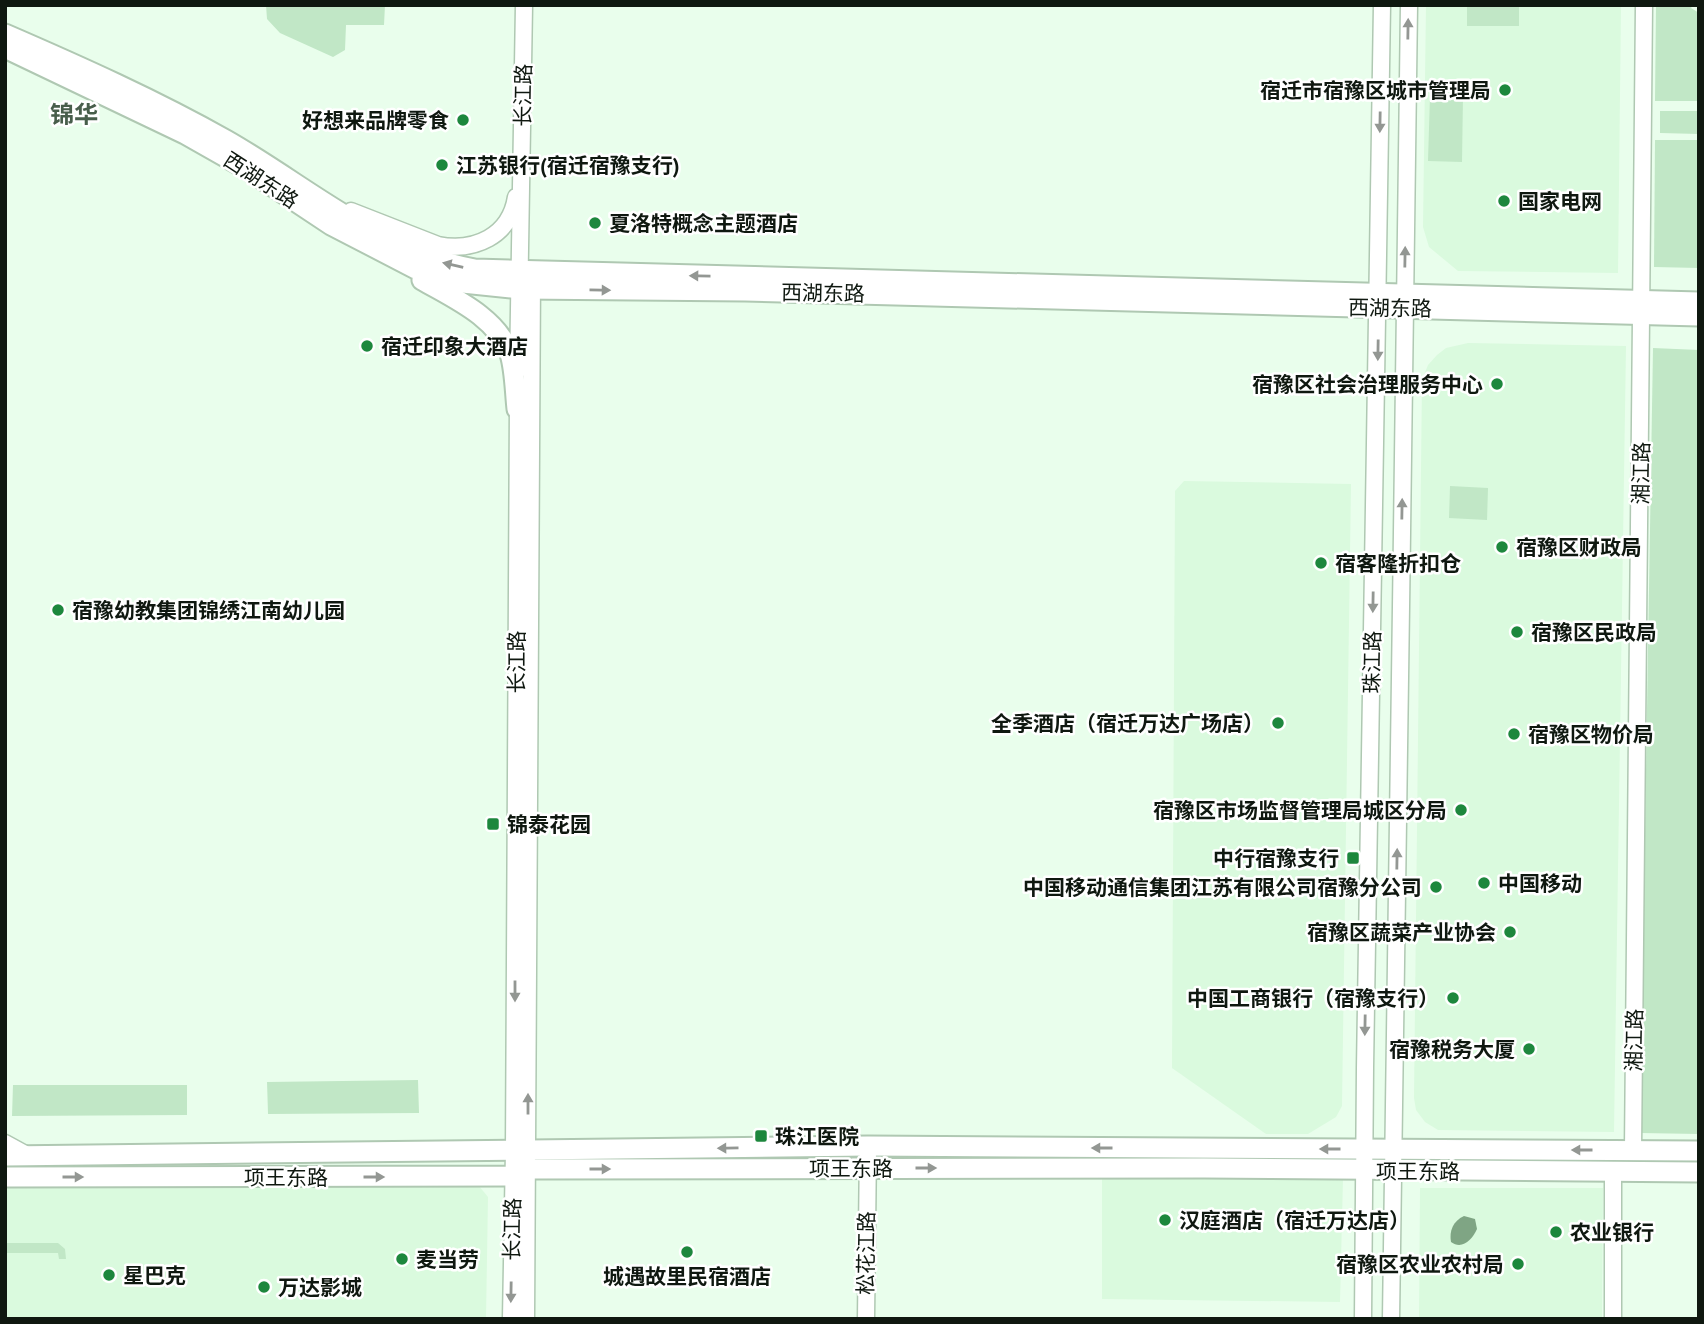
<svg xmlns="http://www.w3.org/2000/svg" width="1704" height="1324" font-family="'PT Sans','Noto Sans SC',sans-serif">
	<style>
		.built { fill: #dafade }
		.green { fill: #c1e7c6 }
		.water { fill: #7fa584 }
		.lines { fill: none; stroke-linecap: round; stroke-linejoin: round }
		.minor-casing { stroke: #afc8b2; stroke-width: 19 }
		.major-casing { stroke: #afc8b2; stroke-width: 23 }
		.minor { stroke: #fff; stroke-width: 16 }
		.major { stroke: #fff; stroke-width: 19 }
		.oneway { fill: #939793 }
		.poi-dot { fill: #1d873d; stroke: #fff; stroke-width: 2.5 }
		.labels { text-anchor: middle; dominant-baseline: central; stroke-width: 5; stroke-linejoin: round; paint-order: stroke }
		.poi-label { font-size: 21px; font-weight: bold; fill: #0f1810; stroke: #fff; text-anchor: start }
		.street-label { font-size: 21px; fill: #0f1810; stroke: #fff }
		.quarter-label { font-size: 24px; font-weight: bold; fill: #485e4b; stroke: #fff }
	</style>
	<rect width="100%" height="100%" fill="#e9feec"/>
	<g class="built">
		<polygon points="1426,5 1621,5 1618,273 1458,271 1429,247 1423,227"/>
		<polygon points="1468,343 1626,346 1614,1132 1438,1130 1425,1122 1416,1110 1414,1098 1422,380 1428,365 1437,355 1446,348"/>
		<polygon points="1184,481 1351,484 1342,1106 1336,1117 1308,1134 1266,1134 1172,1068 1175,491"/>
		<polygon points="1102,1178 1343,1178 1340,1302 1102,1299"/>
		<polygon points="479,1186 488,1197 486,1319 5,1319 5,1189 9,1188"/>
		<polygon points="1420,1188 1603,1188 1602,1319 1419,1319"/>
	</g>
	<g class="green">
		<polygon points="266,5 385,5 384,25 346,25 345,50 333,57 280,33 267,19"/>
		<rect x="1467" y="5" width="52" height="21"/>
		<polygon points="1656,5 1693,5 1691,8 1699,13 1699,101 1655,101"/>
		<polygon points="1430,96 1463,96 1462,162 1428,161"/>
		<polygon points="1660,111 1699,111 1699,134 1660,133"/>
		<polygon points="1655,140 1699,140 1699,268 1654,267"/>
		<polygon points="1653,348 1699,350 1699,1134 1640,1133"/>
		<polygon points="1450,486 1488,488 1487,520 1449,518"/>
		<polygon points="418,1080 419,1113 268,1114 267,1082"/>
		<polygon points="13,1085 187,1085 187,1115 12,1116"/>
		<polygon points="5,1243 58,1243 65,1249 66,1259 59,1259 58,1253 5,1253"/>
	</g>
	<path class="water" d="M1464 1216 1475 1219 1477 1229C1472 1240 1462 1250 1451 1242 1449 1231 1453 1221 1464 1216Z"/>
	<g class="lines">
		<defs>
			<g id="minor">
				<path d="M351 211 438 245C475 252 510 236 516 197"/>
				<polyline points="518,370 524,5"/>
				<polyline points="5,1143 27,1155"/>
				<polyline points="1633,1150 1644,5"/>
				<polyline points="511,1319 514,1150 518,400"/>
				<polyline points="526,1319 532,277"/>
				<polyline points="866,1319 868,1146"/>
				<polyline points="1363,1319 1365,1068 1382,5"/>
				<path d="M1391 1319C1399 881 1402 443 1409 5"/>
				<polyline points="1613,1319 1613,1173"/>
			</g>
			<g id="major">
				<path d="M5 34C79 66 155 100 226 140 307 186 380 253 475 269L1699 302"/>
				<polyline points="5,48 185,134 245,168 331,225 416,269 463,283 521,289 745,291 1699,316"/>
				<path d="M422 280C453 298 497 317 510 354 515 370 515 391 517 409"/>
				<polyline points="5,1156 868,1146 1699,1151"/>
				<polyline points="5,1177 513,1176 528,1169 1204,1168 1699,1172"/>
			</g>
		</defs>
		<use href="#minor" class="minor-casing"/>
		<use href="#major" class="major-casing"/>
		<use href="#minor" class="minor"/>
		<use href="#major" class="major"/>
	</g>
	<defs><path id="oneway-solid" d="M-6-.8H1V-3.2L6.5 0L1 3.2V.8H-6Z" transform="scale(1.75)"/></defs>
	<g class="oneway">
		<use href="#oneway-solid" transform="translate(1408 29) rotate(-89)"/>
		<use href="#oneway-solid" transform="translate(1380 122) rotate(91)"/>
		<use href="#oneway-solid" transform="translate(1405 257) rotate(-89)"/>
		<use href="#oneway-solid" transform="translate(453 265) rotate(-167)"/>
		<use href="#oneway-solid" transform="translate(700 276) rotate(-179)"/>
		<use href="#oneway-solid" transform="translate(600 290) rotate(1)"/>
		<use href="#oneway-solid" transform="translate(1378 350) rotate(91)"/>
		<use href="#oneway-solid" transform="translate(1402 509) rotate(-89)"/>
		<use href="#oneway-solid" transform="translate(1373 602) rotate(91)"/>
		<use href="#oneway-solid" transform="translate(1397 859) rotate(-89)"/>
		<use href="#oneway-solid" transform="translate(515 991) rotate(90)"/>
		<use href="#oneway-solid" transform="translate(1365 1025) rotate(91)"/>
		<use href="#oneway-solid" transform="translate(528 1104) rotate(-90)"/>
		<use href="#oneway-solid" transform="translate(728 1148) rotate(179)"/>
		<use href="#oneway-solid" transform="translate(1102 1148) rotate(-180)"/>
		<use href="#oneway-solid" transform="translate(1330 1149) rotate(-180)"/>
		<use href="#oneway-solid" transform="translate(1582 1150) rotate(-180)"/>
		<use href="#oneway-solid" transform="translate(926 1168)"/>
		<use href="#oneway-solid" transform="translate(600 1169)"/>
		<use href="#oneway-solid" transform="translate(73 1177)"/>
		<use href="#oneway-solid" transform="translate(374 1177)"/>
		<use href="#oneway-solid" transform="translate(511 1292) rotate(91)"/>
	</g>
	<g class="poi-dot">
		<circle cx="1505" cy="90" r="7"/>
		<circle cx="463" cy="120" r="7"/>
		<circle cx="442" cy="165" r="7"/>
		<circle cx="1504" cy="201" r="7"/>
		<circle cx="595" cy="223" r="7"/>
		<circle cx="367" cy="346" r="7"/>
		<circle cx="1497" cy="384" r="7"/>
		<circle cx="1502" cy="547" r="7"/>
		<circle cx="1321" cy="563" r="7"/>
		<circle cx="58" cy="610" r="7"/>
		<circle cx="1517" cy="632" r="7"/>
		<circle cx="1278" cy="723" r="7"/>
		<circle cx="1514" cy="734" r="7"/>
		<circle cx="1461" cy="810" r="7"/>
		<rect x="486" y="817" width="14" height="14" rx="3.5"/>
		<rect x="1346" y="851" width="14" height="14" rx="3.5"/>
		<circle cx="1484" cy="883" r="7"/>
		<circle cx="1436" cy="887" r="7"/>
		<circle cx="1510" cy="932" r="7"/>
		<circle cx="1453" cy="998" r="7"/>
		<circle cx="1529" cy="1049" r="7"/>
		<rect x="754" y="1129" width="14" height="14" rx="3.5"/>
		<circle cx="1165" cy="1220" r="7"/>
		<circle cx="1556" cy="1232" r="7"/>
		<circle cx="687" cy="1252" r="7"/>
		<circle cx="402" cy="1259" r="7"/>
		<circle cx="1518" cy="1264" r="7"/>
		<circle cx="109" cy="1275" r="7"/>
		<circle cx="264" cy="1287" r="7"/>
	</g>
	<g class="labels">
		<g class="poi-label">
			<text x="1491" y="90" text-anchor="end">宿迁市宿豫区城市管理局</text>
			<text x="449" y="120" text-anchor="end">好想来品牌零食</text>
			<text x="456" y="165">江苏银行(宿迁宿豫支行)</text>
			<text x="1518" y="201">国家电网</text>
			<text x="609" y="223">夏洛特概念主题酒店</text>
			<text x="381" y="346">宿迁印象大酒店</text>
			<text x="1483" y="384" text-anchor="end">宿豫区社会治理服务中心</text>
			<text x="1516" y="547">宿豫区财政局</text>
			<text x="1335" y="563">宿客隆折扣仓</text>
			<text x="72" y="610">宿豫幼教集团锦绣江南幼儿园</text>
			<text x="1531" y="632">宿豫区民政局</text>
			<text x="1264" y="723" text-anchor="end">全季酒店（宿迁万达广场店）</text>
			<text x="1528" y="734">宿豫区物价局</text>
			<text x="1447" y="810" text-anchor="end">宿豫区市场监督管理局城区分局</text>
			<text x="507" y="824">锦泰花园</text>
			<text x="1339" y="858" text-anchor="end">中行宿豫支行</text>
			<text x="1498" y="883">中国移动</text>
			<text x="1422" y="887" text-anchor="end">中国移动通信集团江苏有限公司宿豫分公司</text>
			<text x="1496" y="932" text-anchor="end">宿豫区蔬菜产业协会</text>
			<text x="1439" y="998" text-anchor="end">中国工商银行（宿豫支行）</text>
			<text x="1515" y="1049" text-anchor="end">宿豫税务大厦</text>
			<text x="775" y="1136">珠江医院</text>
			<text x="1179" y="1220">汉庭酒店（宿迁万达店）</text>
			<text x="1570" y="1232">农业银行</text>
			<text x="416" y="1259">麦当劳</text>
			<text x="1504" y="1264" text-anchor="end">宿豫区农业农村局</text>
			<text x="123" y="1275">星巴克</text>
			<text x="687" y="1276" text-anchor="middle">城遇故里民宿酒店</text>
			<text x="278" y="1287">万达影城</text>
		</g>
		<g class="street-label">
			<text transform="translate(523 95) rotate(-89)">长江路</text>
			<text transform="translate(261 180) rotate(33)">西湖东路</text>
			<text transform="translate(823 293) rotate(1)">西湖东路</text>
			<text transform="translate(1390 308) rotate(1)">西湖东路</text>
			<text transform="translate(1641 473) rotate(-89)">湘江路</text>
			<text transform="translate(516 662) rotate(-90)">长江路</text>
			<text transform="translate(1372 662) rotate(-89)">珠江路</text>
			<text transform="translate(1634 1040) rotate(-89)">湘江路</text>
			<text x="851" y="1168">项王东路</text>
			<text x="1418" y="1171">项王东路</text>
			<text x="286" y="1177">项王东路</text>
			<text transform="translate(512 1229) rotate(-89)">长江路</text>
			<text transform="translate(866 1253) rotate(-89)">松花江路</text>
		</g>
		<g class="quarter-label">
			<text x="74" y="114">锦华</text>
		</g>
	</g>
	<rect width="1704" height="1324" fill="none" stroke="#0f1810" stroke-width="14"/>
</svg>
